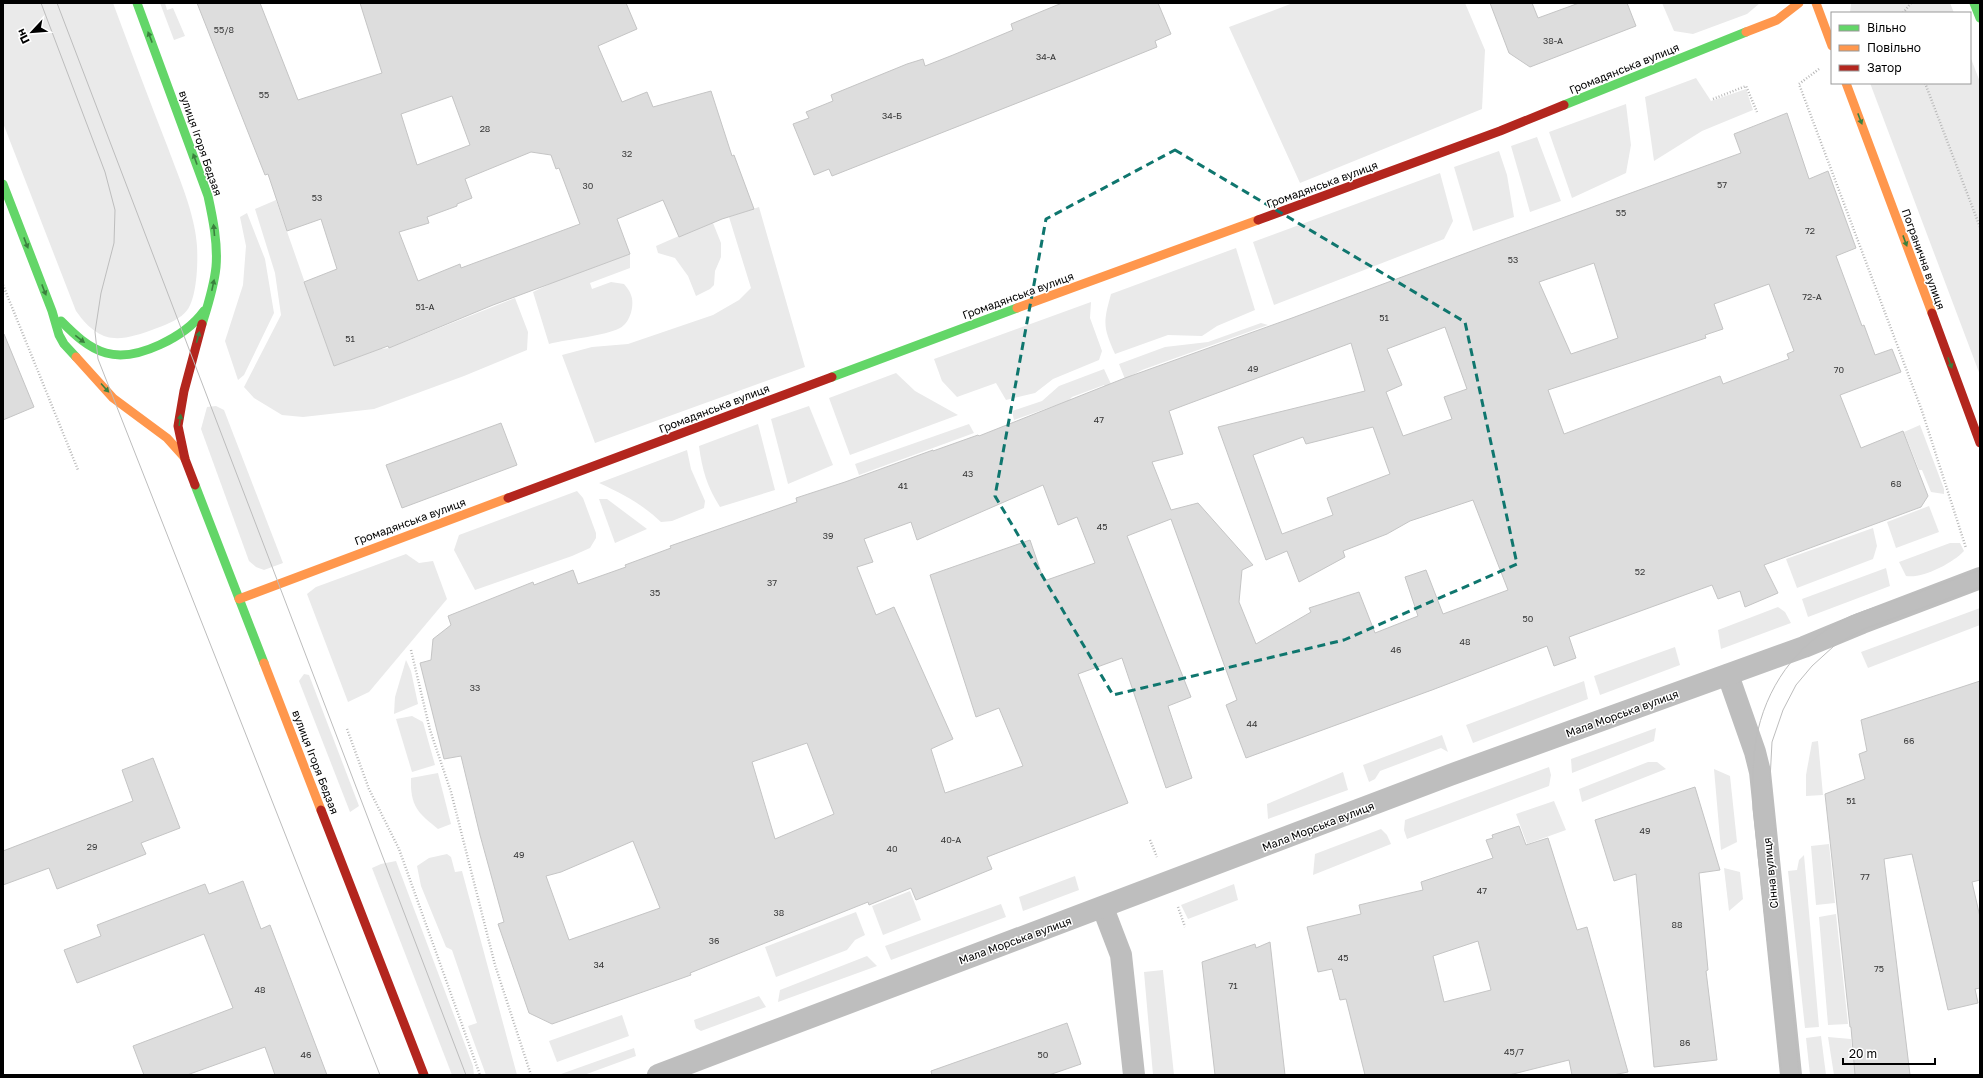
<svg xmlns="http://www.w3.org/2000/svg" width="1983" height="1078" font-family="'Golos Text',sans-serif">
	<style>
		.green { fill: #eaeaea }
		.building { fill: #ddd; stroke: #c5c5c5; fill-rule: evenodd }
		.lines { fill: none; stroke-linecap: round; stroke-linejoin: round }
		.path { stroke: #b8b8b8; stroke-width: 2.5; stroke-dasharray: 1 2; stroke-linecap: butt }
		.street { stroke: #bebebe; stroke-width: 22 }
		.fast { stroke: #63d668; stroke-width: 9 }
		.slow { stroke: #ff974d; stroke-width: 9 }
		.jam { stroke: #b3261e; stroke-width: 9 }
		.tram { stroke: #bdbdbd; stroke-width: 1 }
		.oneway { fill: #3b803e }
		.marked { fill: none; stroke: #0f766e; stroke-width: 3; stroke-dasharray: 8 5; stroke-linejoin: round }
		.labels { text-anchor: middle; dominant-baseline: central; stroke-width: 3; stroke-linejoin: round; paint-order: stroke }
		.number-label { font-size: 9px; fill: #373737 }
		.street-label { font-size: 11px; fill: #000; stroke: #fff }
	</style>
	<rect width="100%" height="100%" fill="#fff"/>
	<g class="green">
		<path d="M3 3H113C131 51 149 100 168 148 179 178 195 214 197 246 198 263 197 295 188 309 181 319 168 324 157 328 120 342 101 346 76 311L3 123Z"/>
		<polygon points="160,3 165,3 167,10 173,8 185,36 174,40"/>
		<polygon points="1293,3 1465,3 1485,50 1482,109 1300,183 1229,27"/>
		<polygon points="1662,3 1760,3 1747,14 1693,34 1674,31"/>
		<polygon points="1851,3 1950,3 1954,13 1850,13"/>
		<polygon points="1970,56 1980,82 1980,375 1870,83 1970,83"/>
		<polygon points="1696,78 1711,101 1746,89 1753,110 1702,131 1654,161 1645,97"/>
		<polygon points="1626,104 1631,145 1626,173 1572,198 1549,132"/>
		<polygon points="1537,137 1561,201 1530,212 1511,146"/>
		<polygon points="1499,151 1507,175 1514,217 1473,231 1454,167"/>
		<polygon points="1440,173 1453,221 1444,239 1274,305 1253,242"/>
		<polygon points="276,200 334,366 380,349 389,348 515,298 528,332 527,350 464,376 374,409 303,417 282,415 254,398 244,387 281,315 275,273 255,209"/>
		<polygon points="759,207 805,367 595,443 562,355 592,347 628,344 713,315 739,300 751,288 729,217"/>
		<polygon points="247,213 265,259 274,313 244,375 238,380 225,341 243,285 246,246 240,217"/>
		<polygon points="713,223 721,243 721,257 715,271 714,285 710,289 696,296 688,276 675,258 658,253 656,246 704,225"/>
		<path d="M1236 248 1255 310 1217 326 1202 336 1168 335 1115 354C1103 327 1103 323 1111 294Z"/>
		<path d="M630 254V268L590 283 592 289 611 282 624 284C627 288 630 291 631 295 635 305 630 323 620 328 605 336 568 339 549 344L533 292 558 280Z"/>
		<polygon points="1091,302 1090,318 1102,351 1099,360 1053,379 1035,393 1006,400 996,383 957,397 942,381 934,359"/>
		<polygon points="1261,323 1268,325 1142,370 1125,379 1119,364 1165,347 1208,342"/>
		<polygon points="1104,369 1111,384 1106,388 1104,385 1072,397 1068,401 1014,420 1012,411 1042,401 1059,386"/>
		<polygon points="896,373 915,391 958,415 850,455 829,398"/>
		<polygon points="216,406 224,410 283,563 264,570 256,567 249,561 201,429 207,407"/>
		<polygon points="809,406 833,465 788,484 771,419"/>
		<path d="M758 424 775 490 720 507C707 487 702 469 699 446Z"/>
		<polygon points="969,424 974,433 859,475 855,464"/>
		<polygon points="1920,425 1944,489 1944,494 1931,492 1922,470 1919,470 1904,432"/>
		<path d="M687 450 691 469 705 501 704 508 672 521 661 522C642 504 623 494 599 483Z"/>
		<polygon points="577,491 583,498 596,533 596,538 590,548 572,556 475,590 454,550 459,535"/>
		<polygon points="599,499 607,499 647,529 615,543"/>
		<polygon points="1929,506 1939,532 1896,548 1887,522"/>
		<polygon points="1873,528 1877,546 1873,559 1797,588 1786,559"/>
		<path d="M1950 543H1960L1964 551C1953 563 1922 579 1906 576L1899 562Z"/>
		<polygon points="406,554 419,563 433,561 447,599 369,692 348,702 307,594 316,587"/>
		<polygon points="1886,568 1890,586 1808,617 1802,599"/>
		<polygon points="1778,607 1785,612 1791,623 1721,649 1718,630"/>
		<polygon points="1980,608 1980,625 1868,668 1861,652"/>
		<polygon points="1675,647 1680,665 1600,695 1594,676"/>
		<polygon points="406,660 411,671 418,704 394,714 395,697"/>
		<polygon points="304,674 309,675 359,806 350,812 299,681"/>
		<polygon points="1584,681 1588,699 1473,743 1466,725"/>
		<polygon points="412,716 423,722 435,765 412,772 396,719"/>
		<polygon points="1656,728 1654,741 1572,773 1571,759"/>
		<polygon points="1442,735 1448,752 1441,748 1380,771 1375,779 1369,782 1363,765"/>
		<polygon points="1818,741 1823,795 1806,796 1806,775 1812,742"/>
		<polygon points="1648,762 1657,762 1666,769 1582,802 1579,789"/>
		<polygon points="1549,767 1551,775 1549,786 1407,839 1404,830 1405,820"/>
		<polygon points="1714,769 1730,776 1737,842 1721,850"/>
		<polygon points="1343,772 1348,790 1268,819 1267,804"/>
		<path d="M438 773 451 824 438 829C418 813 410 806 411 778Z"/>
		<polygon points="1554,801 1566,830 1527,844 1516,814"/>
		<polygon points="1381,829 1387,835 1391,844 1313,875 1315,854"/>
		<polygon points="1829,844 1835,903 1816,905 1811,846"/>
		<polygon points="447,854 451,857 455,872 462,871 517,1075 486,1075 468,1026 477,1023 452,950 446,947 421,886 417,866 429,858"/>
		<polygon points="1804,855 1819,1027 1805,1028 1788,871 1797,870 1799,860"/>
		<polygon points="396,861 473,1066 474,1075 452,1075 372,868 381,864"/>
		<polygon points="1724,868 1740,872 1743,899 1729,911"/>
		<polygon points="1075,876 1079,890 1023,911 1019,897"/>
		<polygon points="1234,884 1238,900 1188,919 1181,905"/>
		<polygon points="910,891 921,920 883,935 872,906"/>
		<polygon points="1001,904 1006,917 891,960 885,946"/>
		<polygon points="856,912 865,935 855,940 847,950 776,977 765,947"/>
		<polygon points="1836,914 1848,1024 1828,1025 1819,917"/>
		<polygon points="867,956 877,966 778,1002 780,990"/>
		<polygon points="1163,970 1163,971 1174,1075 1153,1075 1144,972"/>
		<polygon points="759,996 766,1007 701,1031 696,1028 694,1020"/>
		<polygon points="622,1015 629,1036 557,1062 549,1041"/>
		<polygon points="1821,1036 1826,1075 1810,1075 1806,1038"/>
		<polygon points="1828,1037 1851,1039 1855,1075 1834,1075"/>
		<polygon points="634,1048 636,1056 584,1075 561,1074"/>
	</g>
	<g class="building">
		<path d="M197 3H260L298 100 382 73 360 3H626L637 29 598 46 622 102 647 92 653 107 711 91 732 156 734 155 754 209 722 219 679 237 663 200 617 219 630 254 493 305 389 348 388 346 334 366 304 282 337 269 321 219 287 231 268 174 265 175ZM452 96 470 145 417 165 401 114ZM531 152 551 155 556 169 559 168 580 224 461 268 460 264 418 281 399 232 429 223 427 217 457 206V204L472 198 465 179Z"/>
		<polygon points="1062,3 1158,3 1171,34 1155,41 1157,47 1068,83 832,176 829,169 814,175 793,124 809,118 806,112 833,101 831,95 907,64 923,59 925,66 953,55 1013,30 1011,24"/>
		<polygon points="1490,3 1532,3 1538,18 1579,3 1627,3 1636,26 1530,67 1509,53"/>
		<path d="M1787 113 1809 179 1828 171 1856 248 1836 256 1862 326 1864 325 1875 355 1892 349 1901 372 1840 395 1861 448 1903 431 1928 496 1921 507 1764 565 1778 593 1745 607 1740 591 1718 599 1712 585 1569 637 1576 658 1554 666 1547 646 1432 690 1246 758 1226 705 1237 700 1171 519 1127 536 1191 697 1168 706 1192 778 1166 788 1122 658 1078 674 1128 803 987 857 992 869 916 900 911 888 869 905 868 902 690 973 691 975 552 1024 529 1013 498 924 504 922 480 835 461 756 444 759 420 663 431 660 433 639 451 625 448 616 533 582 534 585 573 570 578 584 626 567 625 565 671 548 670 546 797 502 796 498 845 482 933 450V451L978 435 979 436 1125 378 1292 318 1485 246 1741 153 1734 134ZM1594 263 1618 338 1571 354 1539 282ZM1769 284 1794 351 1787 354 1789 359 1723 384 1720 376 1564 434 1548 390 1706 338 1705 335 1723 329 1714 304ZM1445 327 1467 389 1444 397 1452 419 1403 436 1386 392 1402 385 1387 349ZM1351 343 1365 391 1218 427 1266 560 1287 551 1299 582 1345 557 1343 551 1387 534 1410 521 1473 500 1508 590 1443 614 1426 570 1405 577 1418 616 1375 633 1359 592 1309 608 1311 612 1256 644 1239 602 1242 570 1253 565 1198 503 1171 510 1152 462 1183 454 1169 411ZM1373 427 1390 474 1327 498 1333 515 1282 534 1253 455 1303 437 1306 444ZM1043 485 1058 525 1077 517 1095 563 1044 581 1030 540 930 575 976 717 999 708 1023 766 945 793 931 749 953 739 894 607 876 615 857 567 873 562 864 539 911 522 917 540ZM807 743 834 814 775 839 752 762ZM633 841 660 908 569 940 546 876 561 872Z"/>
		<polygon points="3,334 4,334 34,407 3,420"/>
		<polygon points="501,423 517,465 402,508 386,465"/>
		<polygon points="1980,681 1980,880 1972,882 1980,917 1980,988 1975,989 1978,1003 1948,1010 1912,854 1884,859 1910,1075 1855,1075 1851,1027 1850,1027 1825,794 1865,779 1859,754 1867,751 1861,720"/>
		<polygon points="153,758 180,828 141,843 146,854 57,889 49,868 3,885 3,851 133,801 122,770"/>
		<polygon points="1695,787 1720,870 1699,873 1708,970 1706,971 1717,1060 1654,1067 1636,874 1614,881 1595,820"/>
		<path d="M1519 826 1526 845 1548 838 1577 930 1587 927 1628 1072 1613 1075H1572L1569 1060 1509 1075H1365L1346 999 1340 1000 1332 969 1318 972 1307 927 1361 914 1359 905 1423 890 1421 882 1493 858 1486 840 1493 838 1492 835ZM1478 941 1491 990 1444 1002 1433 956Z"/>
		<polygon points="243,881 261,929 270,925 327,1075 275,1075 265,1047 187,1075 144,1075 133,1046 233,1008 204,934 77,983 64,950 101,936 97,925 205,884 209,894"/>
		<polygon points="1270,942 1285,1075 1215,1075 1202,962 1255,944 1256,948"/>
		<polygon points="1067,1023 1081,1064 1049,1075 932,1075 931,1071"/>
	</g>
	<g class="lines">
		<g class="path">
			<polyline points="1903,13 1911,3"/>
			<polyline points="1819,69 1799,84 1922,411 1966,548"/>
			<polyline points="1925,83 1980,227"/>
			<polyline points="1713,99 1746,86 1757,112"/>
			<polyline points="3,285 78,470"/>
			<polyline points="411,650 430,730 451,792 495,965 531,1075"/>
			<polyline points="347,729 369,789 399,849 480,1075"/>
			<polyline points="1150,840 1157,857"/>
			<polyline points="1178,907 1185,927"/>
		</g>
		<g class="street">
			<polyline points="1728,675 1755,752 1760,772 1791,1075"/>
			<polyline points="1103,908 1121,955 1134,1075"/>
			<polyline points="658,1075 1450,775 1804,647 1862,623 1980,578"/>
		</g>
		<g class="fast">
			<path d="M137 3 208 196C213 219 218 244 216 267 214 287 208 305 202 324"/>
			<polyline points="1974,3 1980,18"/>
			<polyline points="1564,105 1746,32"/>
			<polyline points="3,184 52,311 59,335 64,344 76,357"/>
			<path d="M61 321C74 334 88 348 106 353 137 362 186 336 204 311"/>
			<polyline points="832,377 1017,308"/>
			<polyline points="195,485 264,663"/>
		</g>
		<g class="slow">
			<polyline points="1816,3 1832,46"/>
			<polyline points="1746,32 1777,20 1799,3"/>
			<polyline points="1846,83 1932,313"/>
			<polyline points="1017,308 1258,220"/>
			<polyline points="76,357 113,398 167,438 185,458"/>
			<polyline points="239,599 508,498"/>
			<polyline points="264,663 321,810"/>
		</g>
		<g class="jam">
			<polyline points="1258,220 1500,131 1564,105"/>
			<polyline points="1932,313 1980,443"/>
			<polyline points="195,485 185,459 178,426 184,391 202,324"/>
			<polyline points="508,498 832,377"/>
			<polyline points="321,810 424,1075"/>
		</g>
		<g class="tram">
			<polyline points="41,3 105,172 115,210 114,243 101,293 95,332 98,359 380,1075"/>
			<polyline points="57,3 466,1075"/>
			<path d="M1782 1075 1753 809C1753 783 1752 755 1758 730 1770 679 1803 638 1851 616 1866 610 1882 605 1897 600 1925 590 1952 580 1980 570"/>
			<polyline points="1799,1075 1770,780 1772,742 1783,710 1796,685 1812,666 1834,646 1864,629 1980,587"/>
		</g>
	</g>
	<defs><path id="oneway-solid" d="M-6-.8H1V-3.2L6.5 0L1 3.2V.8H-6Z"/></defs>
	<g class="oneway">
		<use href="#oneway-solid" transform="translate(150 37) rotate(-111)"/>
		<use href="#oneway-solid" transform="translate(1860 119) rotate(69)"/>
		<use href="#oneway-solid" transform="translate(195 159) rotate(-110)"/>
		<use href="#oneway-solid" transform="translate(214 230) rotate(-95)"/>
		<use href="#oneway-solid" transform="translate(1905 241) rotate(70)"/>
		<use href="#oneway-solid" transform="translate(26 243) rotate(69)"/>
		<use href="#oneway-solid" transform="translate(213 285) rotate(-78)"/>
		<use href="#oneway-solid" transform="translate(44 290) rotate(69)"/>
		<use href="#oneway-solid" transform="translate(198 337) rotate(-75)"/>
		<use href="#oneway-solid" transform="translate(80 339) rotate(38)"/>
		<use href="#oneway-solid" transform="translate(1950 363) rotate(70)"/>
		<use href="#oneway-solid" transform="translate(105 388) rotate(48)"/>
		<use href="#oneway-solid" transform="translate(180 420) rotate(-82)"/>
	</g>
	<path class="marked" d="M1175 150 1465 322 1517 564 1344 640 1113 695 995 496 1046 219Z"/>
	<g class="labels">
		<g class="number-label">
			<text x="224" y="29">55/8</text>
			<text x="1553" y="40">38-А</text>
			<text x="1046" y="56">34-A</text>
			<text x="264" y="94">55</text>
			<text x="892" y="115">34-Б</text>
			<text x="485" y="128">28</text>
			<text x="627" y="153">32</text>
			<text x="1722" y="184">57</text>
			<text x="588" y="185">30</text>
			<text x="317" y="197">53</text>
			<text x="1621" y="212">55</text>
			<text x="1810" y="230">72</text>
			<text x="1513" y="259">53</text>
			<text x="1812" y="296">72-А</text>
			<text x="425" y="306">51-А</text>
			<text x="1384" y="317">51</text>
			<text x="350" y="338">51</text>
			<text x="1253" y="368">49</text>
			<text x="1839" y="369">70</text>
			<text x="1099" y="419">47</text>
			<text x="968" y="473">43</text>
			<text x="1896" y="483">68</text>
			<text x="903" y="485">41</text>
			<text x="1102" y="526">45</text>
			<text x="828" y="535">39</text>
			<text x="1640" y="571">52</text>
			<text x="772" y="582">37</text>
			<text x="655" y="592">35</text>
			<text x="1528" y="618">50</text>
			<text x="1465" y="641">48</text>
			<text x="1396" y="649">46</text>
			<text x="475" y="687">33</text>
			<text x="1252" y="723">44</text>
			<text x="1909" y="740">66</text>
			<text x="1851" y="800">51</text>
			<text x="1645" y="830">49</text>
			<text x="951" y="839">40-А</text>
			<text x="92" y="846">29</text>
			<text x="892" y="848">40</text>
			<text x="519" y="854">49</text>
			<text x="1865" y="876">77</text>
			<text x="1482" y="890">47</text>
			<text x="779" y="912">38</text>
			<text x="1677" y="924">88</text>
			<text x="714" y="940">36</text>
			<text x="1343" y="957">45</text>
			<text x="599" y="964">34</text>
			<text x="1879" y="968">75</text>
			<text x="1233" y="985">71</text>
			<text x="260" y="989">48</text>
			<text x="1685" y="1042">86</text>
			<text x="1514" y="1051">45/7</text>
			<text x="306" y="1054">46</text>
			<text x="1043" y="1054">50</text>
		</g>
		<g class="street-label">
			<text transform="translate(1624 68) rotate(-22)">Громадянська вулиця</text>
			<text transform="translate(201 143) rotate(71)">вулиця Ігоря Бедзая</text>
			<text transform="translate(1322 184) rotate(-20)">Громадянська вулиця</text>
			<text transform="translate(1924 259) rotate(70)">Погранична вулиця</text>
			<text transform="translate(1018 295) rotate(-20)">Громадянська вулиця</text>
			<text transform="translate(714 408) rotate(-21)">Громадянська вулиця</text>
			<text transform="translate(410 521) rotate(-20)">Громадянська вулиця</text>
			<text transform="translate(1622 713) rotate(-20)">Мала Морська вулиця</text>
			<text transform="translate(316 762) rotate(69)">вулиця Ігоря Бедзая</text>
			<text transform="translate(1318 826) rotate(-21)">Мала Морська вулиця</text>
			<text transform="translate(1770 873) rotate(-96)">Сінна вулиця</text>
			<text transform="translate(1015 940) rotate(-20)">Мала Морська вулиця</text>
		</g>
	</g>
	<rect width="1983" height="1078" fill="none" stroke="#000000" stroke-width="8"/>
	<rect x="1831" y="12" width="140" height="72" fill="#ffffff" stroke="#999999"/>
	<rect x="1839" y="25" width="20" height="6" fill="#63d668" stroke="#999999"/>
	<text x="1867" y="32" font-size="12" fill="#000000">Вільно</text>
	<rect x="1839" y="45" width="20" height="6" fill="#ff974d" stroke="#999999"/>
	<text x="1867" y="52" font-size="12" fill="#000000">Повільно</text>
	<rect x="1839" y="65" width="20" height="6" fill="#b3261e" stroke="#999999"/>
	<text x="1867" y="72" font-size="12" fill="#000000">Затор</text>
	<g transform="translate(32 32) rotate(244)" stroke="#ffffff" stroke-width="3" paint-order="stroke">
	<path d="M0-3L7 15L0 10L-7 15Z" fill="#000000"/>
	<text y="-6" font-size="11" font-weight="bold" text-anchor="middle" fill="#000000">Пн</text>
	</g>
	<path d="M1843 1058v6h92v-6" fill="none" stroke="#000000" stroke-width="2"/>
	<text x="1849" y="1058" font-size="12" fill="#000000" stroke="#ffffff" stroke-width="3" paint-order="stroke">20 m</text>
</svg>
